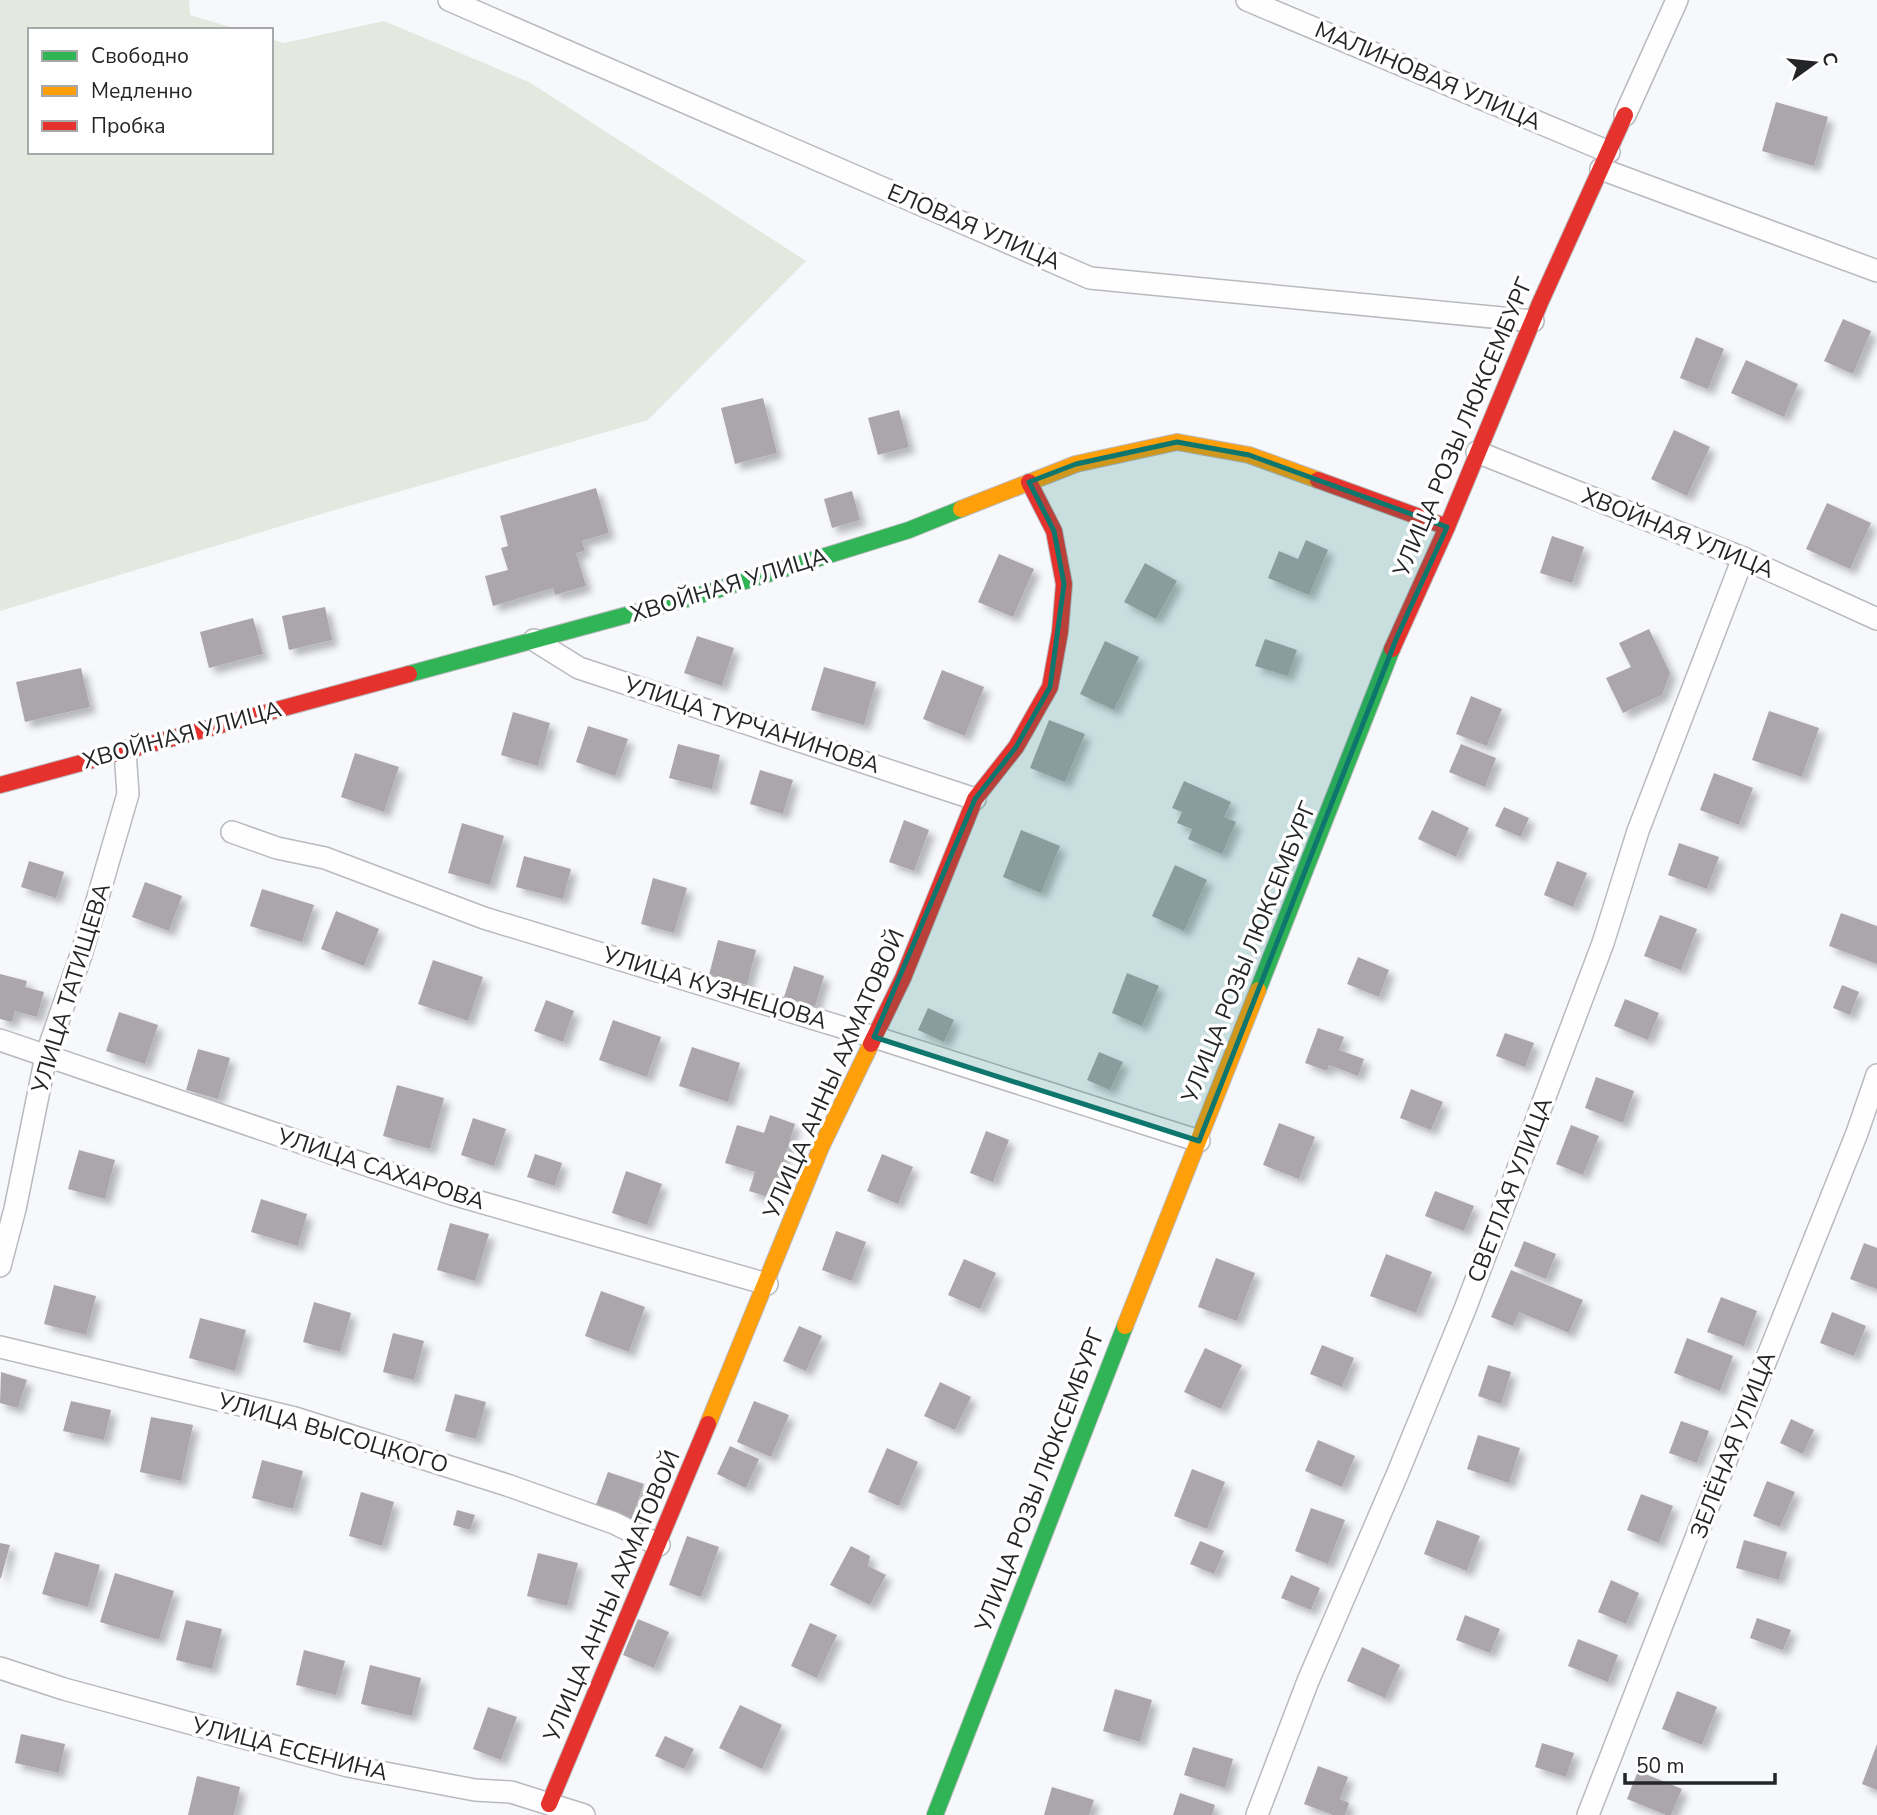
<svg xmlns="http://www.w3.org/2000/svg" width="1877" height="1815" font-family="'Nunito Sans',sans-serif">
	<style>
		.green { fill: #e3e9df }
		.building { fill: #aba6aa; filter: url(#shadow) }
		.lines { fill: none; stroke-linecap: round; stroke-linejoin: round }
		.street-casing { stroke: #b9babe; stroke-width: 24 }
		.fast-casing { stroke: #b9babe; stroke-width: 18 }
		.slow-casing { stroke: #b9babe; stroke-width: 18 }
		.jam-casing { stroke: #b9babe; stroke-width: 18 }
		.street { stroke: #fefeff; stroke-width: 21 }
		.fast { stroke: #30b455; stroke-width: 16 }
		.slow { stroke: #ff9f0a; stroke-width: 16 }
		.jam { stroke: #e5322d; stroke-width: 16 }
		.marked { fill: #0f766e; fill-opacity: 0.2; stroke: #0f766e; stroke-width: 5; stroke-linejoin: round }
		.labels { text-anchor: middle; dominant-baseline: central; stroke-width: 7; stroke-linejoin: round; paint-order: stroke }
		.street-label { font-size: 23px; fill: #242527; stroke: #fff }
	</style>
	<defs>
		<filter id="shadow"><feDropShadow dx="6" dy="6" stdDeviation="3.5" flood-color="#0004"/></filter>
	</defs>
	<rect width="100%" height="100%" fill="#f7f8fc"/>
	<polygon class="green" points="0,0 189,0 190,15 240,30 30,30 30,152 271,152 271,39 284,43 384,21 529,82 806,261 648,420 328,512 0,611"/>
	<g class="building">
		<polygon points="1776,102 1828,117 1814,166 1762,151"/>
		<polygon points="1843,319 1871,331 1853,374 1824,361"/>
		<polygon points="1696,337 1724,349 1708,389 1680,378"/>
		<polygon points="1746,360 1798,384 1784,417 1731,393"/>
		<polygon points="763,398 777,453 735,464 721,408"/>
		<polygon points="899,410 909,447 878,455 868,418"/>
		<polygon points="1674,430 1710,447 1687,496 1651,479"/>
		<polygon points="596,488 609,533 582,541 585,551 576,553 586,586 555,595 553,588 493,606 485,576 508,570 501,548 508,546 500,516"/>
		<polygon points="852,491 860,520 832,528 824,499"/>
		<polygon points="1827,503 1871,523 1850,569 1806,549"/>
		<polygon points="1552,536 1584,547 1572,583 1540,573"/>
		<polygon points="1306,540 1328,550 1309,595 1268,578 1279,551 1298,559"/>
		<polygon points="999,554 1034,569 1013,617 978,602"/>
		<polygon points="1145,563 1177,581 1156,619 1124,602"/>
		<polygon points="325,607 332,640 289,650 282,616"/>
		<polygon points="253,618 263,654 209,668 200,632"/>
		<polygon points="1649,629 1670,673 1662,695 1623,713 1606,678 1631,667 1619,643"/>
		<polygon points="697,636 734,648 722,686 684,673"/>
		<polygon points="1265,639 1297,650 1288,676 1255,666"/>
		<polygon points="1105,641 1139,657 1114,710 1080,694"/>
		<polygon points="824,667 876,682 864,725 811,710"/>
		<polygon points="81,668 90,707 25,722 16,682"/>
		<polygon points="942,670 984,687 965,736 923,719"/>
		<polygon points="1471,696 1502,709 1487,746 1456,734"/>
		<polygon points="1769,711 1819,728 1802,777 1752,760"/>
		<polygon points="513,712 550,723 538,766 501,755"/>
		<polygon points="1049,720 1085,734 1065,782 1030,768"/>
		<polygon points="588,726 628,739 615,776 576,762"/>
		<polygon points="678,744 720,755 712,789 669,778"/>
		<polygon points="1461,744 1496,758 1485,787 1449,772"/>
		<polygon points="355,753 399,767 384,812 341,797"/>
		<polygon points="760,770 793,780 783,814 750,804"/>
		<polygon points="1714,773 1753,788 1739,825 1700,810"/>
		<polygon points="1184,781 1231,802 1224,817 1236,822 1222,854 1188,839 1192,829 1177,823 1182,812 1172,808"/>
		<polygon points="1504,807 1529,818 1521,837 1495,826"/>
		<polygon points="1432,810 1469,828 1456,857 1418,839"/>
		<polygon points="904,820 929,830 914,871 889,862"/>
		<polygon points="462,823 504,836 490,885 448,873"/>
		<polygon points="1021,830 1060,846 1041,893 1003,877"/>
		<polygon points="1679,843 1719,857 1707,889 1668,875"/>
		<polygon points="524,856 571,869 563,899 516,887"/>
		<polygon points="29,861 64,872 56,898 21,887"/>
		<polygon points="1557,861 1587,873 1573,907 1544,895"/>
		<polygon points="1175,865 1207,880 1184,931 1152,916"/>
		<polygon points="653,878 687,888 674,933 641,924"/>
		<polygon points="145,882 182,896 169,931 132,917"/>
		<polygon points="262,889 314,905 302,942 250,926"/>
		<polygon points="336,911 379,929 364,966 321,949"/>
		<polygon points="1841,913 1877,926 1877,964 1829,946"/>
		<polygon points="1660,915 1697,929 1681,970 1644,956"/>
		<polygon points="718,940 756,950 747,985 709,975"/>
		<polygon points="1358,957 1389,970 1379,997 1347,984"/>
		<polygon points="433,960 483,977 468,1021 418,1004"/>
		<polygon points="794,966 824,976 815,1007 784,997"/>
		<polygon points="1127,973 1159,986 1142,1026 1112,1013"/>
		<polygon points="0,974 27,981 25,987 44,992 37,1017 15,1011 12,1022 0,1019"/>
		<polygon points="1842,985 1859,992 1850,1015 1833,1008"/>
		<polygon points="1625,999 1659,1013 1648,1040 1614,1026"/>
		<polygon points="546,1000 574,1011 563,1042 534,1031"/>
		<polygon points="928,1008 954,1020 944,1042 918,1030"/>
		<polygon points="119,1012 158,1025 145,1064 106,1051"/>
		<polygon points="613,1020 661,1037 647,1077 599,1060"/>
		<polygon points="1318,1028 1344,1037 1339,1050 1364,1059 1358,1076 1329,1065 1327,1071 1305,1063"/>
		<polygon points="1505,1033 1534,1043 1525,1067 1496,1056"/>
		<polygon points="692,1047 740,1063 728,1102 679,1086"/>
		<polygon points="198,1049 230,1058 218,1099 186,1090"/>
		<polygon points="1099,1052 1123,1062 1110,1090 1087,1080"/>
		<polygon points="1596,1077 1634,1091 1623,1123 1585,1108"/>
		<polygon points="397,1085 444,1098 430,1149 383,1136"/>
		<polygon points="1411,1089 1443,1102 1431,1130 1400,1118"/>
		<polygon points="770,1115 795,1124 772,1198 749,1191 755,1172 725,1163 737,1125 764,1133"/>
		<polygon points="473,1118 506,1129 494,1166 461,1155"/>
		<polygon points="1279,1123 1315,1137 1299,1179 1263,1165"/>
		<polygon points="1571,1125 1599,1136 1583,1175 1556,1164"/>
		<polygon points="986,1131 1009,1140 993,1182 970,1173"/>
		<polygon points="79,1150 115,1160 105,1199 68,1189"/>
		<polygon points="535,1154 562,1163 555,1186 527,1177"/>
		<polygon points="882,1154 913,1167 898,1204 867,1191"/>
		<polygon points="626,1171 662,1184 647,1225 612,1213"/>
		<polygon points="1435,1191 1474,1206 1464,1231 1425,1216"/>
		<polygon points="261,1199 307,1214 298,1246 251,1232"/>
		<polygon points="450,1223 489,1234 475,1281 437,1270"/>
		<polygon points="836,1231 866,1242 852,1281 822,1270"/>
		<polygon points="1524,1241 1556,1254 1546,1279 1514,1266"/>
		<polygon points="1864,1243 1877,1248 1877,1289 1850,1279"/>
		<polygon points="1386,1254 1432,1272 1416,1313 1370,1296"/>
		<polygon points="1216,1258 1255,1273 1237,1321 1198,1307"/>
		<polygon points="964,1259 996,1273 980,1309 948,1295"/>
		<polygon points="1511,1270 1583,1300 1569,1333 1519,1312 1513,1326 1491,1317"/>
		<polygon points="54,1285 96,1296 86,1335 44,1324"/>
		<polygon points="601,1291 645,1307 629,1352 585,1336"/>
		<polygon points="1721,1297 1757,1311 1744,1346 1707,1332"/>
		<polygon points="314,1302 351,1313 340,1352 303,1342"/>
		<polygon points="1832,1312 1866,1326 1854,1356 1820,1343"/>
		<polygon points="200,1318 246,1330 235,1371 189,1358"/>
		<polygon points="799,1326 822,1336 806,1371 783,1361"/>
		<polygon points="393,1333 424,1341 414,1380 383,1372"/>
		<polygon points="1687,1338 1733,1356 1720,1391 1674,1373"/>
		<polygon points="1322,1345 1354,1358 1342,1387 1310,1374"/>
		<polygon points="1205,1348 1242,1365 1221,1409 1184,1392"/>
		<polygon points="1488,1365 1511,1372 1501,1404 1478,1396"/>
		<polygon points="1,1372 27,1380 18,1408 0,1403"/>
		<polygon points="940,1382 971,1397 955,1430 924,1416"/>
		<polygon points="455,1394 486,1402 476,1439 445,1431"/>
		<polygon points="71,1401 111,1410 104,1440 63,1431"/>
		<polygon points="754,1401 789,1415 771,1457 737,1442"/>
		<polygon points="151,1417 193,1425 181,1481 140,1472"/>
		<polygon points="1791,1419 1814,1430 1803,1454 1780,1443"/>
		<polygon points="1681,1421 1709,1431 1697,1463 1669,1453"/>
		<polygon points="1478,1435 1520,1448 1509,1483 1467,1469"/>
		<polygon points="1318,1440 1355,1456 1342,1487 1305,1471"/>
		<polygon points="730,1446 759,1459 746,1488 717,1474"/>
		<polygon points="887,1448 918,1462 899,1506 868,1492"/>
		<polygon points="262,1460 303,1471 293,1509 252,1498"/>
		<polygon points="1192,1469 1225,1482 1207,1529 1174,1516"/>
		<polygon points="608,1472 644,1484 630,1522 594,1510"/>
		<polygon points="1767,1481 1795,1492 1780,1527 1753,1516"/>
		<polygon points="361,1492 394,1502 382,1546 349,1536"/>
		<polygon points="1641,1494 1673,1506 1659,1543 1627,1530"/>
		<polygon points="1311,1508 1345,1520 1328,1564 1295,1551"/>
		<polygon points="457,1510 475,1515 470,1530 453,1525"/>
		<polygon points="1437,1520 1480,1536 1467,1571 1424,1554"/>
		<polygon points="687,1536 719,1547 701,1597 669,1585"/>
		<polygon points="1744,1540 1787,1552 1779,1580 1736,1568"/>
		<polygon points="1200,1541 1224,1551 1214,1574 1190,1564"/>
		<polygon points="0,1543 10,1545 1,1578 0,1578"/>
		<polygon points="851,1546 870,1556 868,1566 886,1575 870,1605 830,1585"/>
		<polygon points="55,1552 100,1565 88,1607 42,1594"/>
		<polygon points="538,1553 578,1563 567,1606 527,1596"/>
		<polygon points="115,1573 174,1591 159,1640 100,1622"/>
		<polygon points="1291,1575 1320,1588 1311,1610 1281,1598"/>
		<polygon points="1611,1580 1639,1593 1626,1624 1598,1612"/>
		<polygon points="1465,1615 1500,1629 1490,1653 1456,1640"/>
		<polygon points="1757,1618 1791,1630 1783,1650 1750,1638"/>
		<polygon points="638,1619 669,1632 654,1668 623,1655"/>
		<polygon points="186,1620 222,1629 212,1669 176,1660"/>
		<polygon points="810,1623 837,1635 817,1678 791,1666"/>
		<polygon points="1578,1639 1618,1655 1608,1682 1568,1666"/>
		<polygon points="1362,1647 1400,1665 1385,1698 1347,1681"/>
		<polygon points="304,1650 345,1661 336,1695 296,1685"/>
		<polygon points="370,1665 421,1678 412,1716 361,1704"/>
		<polygon points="1115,1689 1152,1700 1140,1742 1103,1731"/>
		<polygon points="1677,1691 1717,1707 1702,1745 1662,1729"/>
		<polygon points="740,1705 782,1725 762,1769 719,1748"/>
		<polygon points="488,1707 517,1717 501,1760 473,1749"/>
		<polygon points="21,1734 65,1744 59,1773 15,1763"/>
		<polygon points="665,1736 694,1749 684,1769 655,1756"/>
		<polygon points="1542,1743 1574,1753 1566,1777 1535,1767"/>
		<polygon points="1877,1744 1877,1790 1862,1784"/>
		<polygon points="1193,1747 1233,1759 1225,1788 1184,1775"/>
		<polygon points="1318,1766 1348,1777 1340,1799 1349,1803 1345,1815 1333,1815 1304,1804"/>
		<polygon points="1638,1771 1682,1789 1671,1815 1666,1815 1627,1799"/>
		<polygon points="197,1776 240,1787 234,1815 188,1815"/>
		<polygon points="1052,1787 1094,1800 1089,1815 1044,1815"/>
		<polygon points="1180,1793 1215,1805 1212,1815 1173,1815"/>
	</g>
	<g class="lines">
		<defs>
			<g id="street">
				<polyline points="449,0 1090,278 1533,321"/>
				<polyline points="1247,0 1609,152"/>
				<polyline points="1625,115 1677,0"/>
				<polyline points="1601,169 1877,271"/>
				<polyline points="1477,452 1743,558 1877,619"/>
				<polyline points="534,640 579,668 975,799"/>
				<polyline points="232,832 277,848 325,858 484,918 874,1037 1199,1141"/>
				<polyline points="0,1040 452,1194 767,1284"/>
				<polyline points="0,1266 15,1209 46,1056 82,952 128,794 125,751"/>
				<polyline points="0,1347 295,1418 507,1485 614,1523 659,1545"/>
				<polyline points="0,1668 64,1689 348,1766 475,1790 511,1792 584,1815"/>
				<polyline points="1257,1815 1308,1681 1397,1475 1465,1309 1603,943 1638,831 1743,558"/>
				<polyline points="1588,1815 1736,1435 1857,1133 1877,1075"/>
			</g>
			<g id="fast">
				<polyline points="409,674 697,596 909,530 961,509"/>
				<polyline points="1258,990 1392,649"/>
				<polyline points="935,1815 1125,1326"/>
			</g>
			<g id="slow">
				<polyline points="961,509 1076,464 1177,442 1249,455 1318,480"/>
				<polyline points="1125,1326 1258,990"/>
				<polyline points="708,1424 821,1147 871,1044"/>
			</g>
			<g id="jam">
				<polyline points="1318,480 1447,527"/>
				<polyline points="1392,649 1447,527 1540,303 1625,115"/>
				<polyline points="0,785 409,674"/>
				<polyline points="871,1044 903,978 975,799 1016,747 1050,687 1060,632 1064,584 1054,531 1029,482"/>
				<polyline points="549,1804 708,1424"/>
			</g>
		</defs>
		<use href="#street" class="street-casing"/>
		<use href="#fast" class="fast-casing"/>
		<use href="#slow" class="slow-casing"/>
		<use href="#jam" class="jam-casing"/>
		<use href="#street" class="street"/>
		<use href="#fast" class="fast"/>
		<use href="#slow" class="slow"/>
		<use href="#jam" class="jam"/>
	</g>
	<path class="marked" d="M1177 442 1249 455 1447 527 1397 637 1199 1141 874 1037 975 799 1016 747 1050 687 1064 584 1054 531 1029 482 1076 464Z"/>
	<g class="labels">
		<g class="street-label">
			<text transform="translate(1428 76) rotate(23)">МАЛИНОВАЯ УЛИЦА</text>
			<text transform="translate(974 227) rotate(23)">ЕЛОВАЯ УЛИЦА</text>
			<text transform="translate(1463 427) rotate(-67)">УЛИЦА РОЗЫ ЛЮКСЕМБУРГ</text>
			<text transform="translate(1678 533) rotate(22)">ХВОЙНАЯ УЛИЦА</text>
			<text transform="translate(729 585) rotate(-17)">ХВОЙНАЯ УЛИЦА</text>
			<text transform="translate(752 725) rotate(18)">УЛИЦА ТУРЧАНИНОВА</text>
			<text transform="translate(182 735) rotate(-15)">ХВОЙНАЯ УЛИЦА</text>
			<text transform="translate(1249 952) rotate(-68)">УЛИЦА РОЗЫ ЛЮКСЕМБУРГ</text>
			<text transform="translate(71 988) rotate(-73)">УЛИЦА ТАТИЩЕВА</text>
			<text transform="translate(715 988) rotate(17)">УЛИЦА КУЗНЕЦОВА</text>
			<text transform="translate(834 1074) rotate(-66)">УЛИЦА АННЫ АХМАТОВОЙ</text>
			<text transform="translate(381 1169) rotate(18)">УЛИЦА САХАРОВА</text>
			<text transform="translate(1510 1190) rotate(-69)">СВЕТЛАЯ УЛИЦА</text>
			<text transform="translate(333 1433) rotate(16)">УЛИЦА ВЫСОЦКОГО</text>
			<text transform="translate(1733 1445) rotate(-69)">ЗЕЛЁНАЯ УЛИЦА</text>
			<text transform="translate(1040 1480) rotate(-69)">УЛИЦА РОЗЫ ЛЮКСЕМБУРГ</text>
			<text transform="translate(612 1596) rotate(-67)">УЛИЦА АННЫ АХМАТОВОЙ</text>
			<text transform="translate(290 1749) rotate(14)">УЛИЦА ЕСЕНИНА</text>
		</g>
	</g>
	<rect x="28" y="28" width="245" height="126" fill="#ffffff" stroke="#a7a8a9" stroke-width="2"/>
	<rect x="42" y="51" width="35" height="10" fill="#30b455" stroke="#a7a8a9" stroke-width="2"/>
	<text x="91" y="63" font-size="21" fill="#242527">Свободно</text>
	<rect x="42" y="86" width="35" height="10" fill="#ff9f0a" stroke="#a7a8a9" stroke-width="2"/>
	<text x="91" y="98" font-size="21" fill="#242527">Медленно</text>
	<rect x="42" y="121" width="35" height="10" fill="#e5322d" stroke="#a7a8a9" stroke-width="2"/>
	<text x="91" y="133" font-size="21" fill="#242527">Пробка</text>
	<g transform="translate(1814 63) rotate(75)" stroke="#ffffff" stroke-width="5" paint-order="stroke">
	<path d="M0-5L12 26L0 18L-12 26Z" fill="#242527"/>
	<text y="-10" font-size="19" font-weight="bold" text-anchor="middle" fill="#242527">С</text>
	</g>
	<path d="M1625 1773v10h150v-10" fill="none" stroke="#242527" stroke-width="3.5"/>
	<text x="1636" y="1773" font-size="21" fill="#242527" stroke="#ffffff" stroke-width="5" paint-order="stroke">50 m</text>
</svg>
